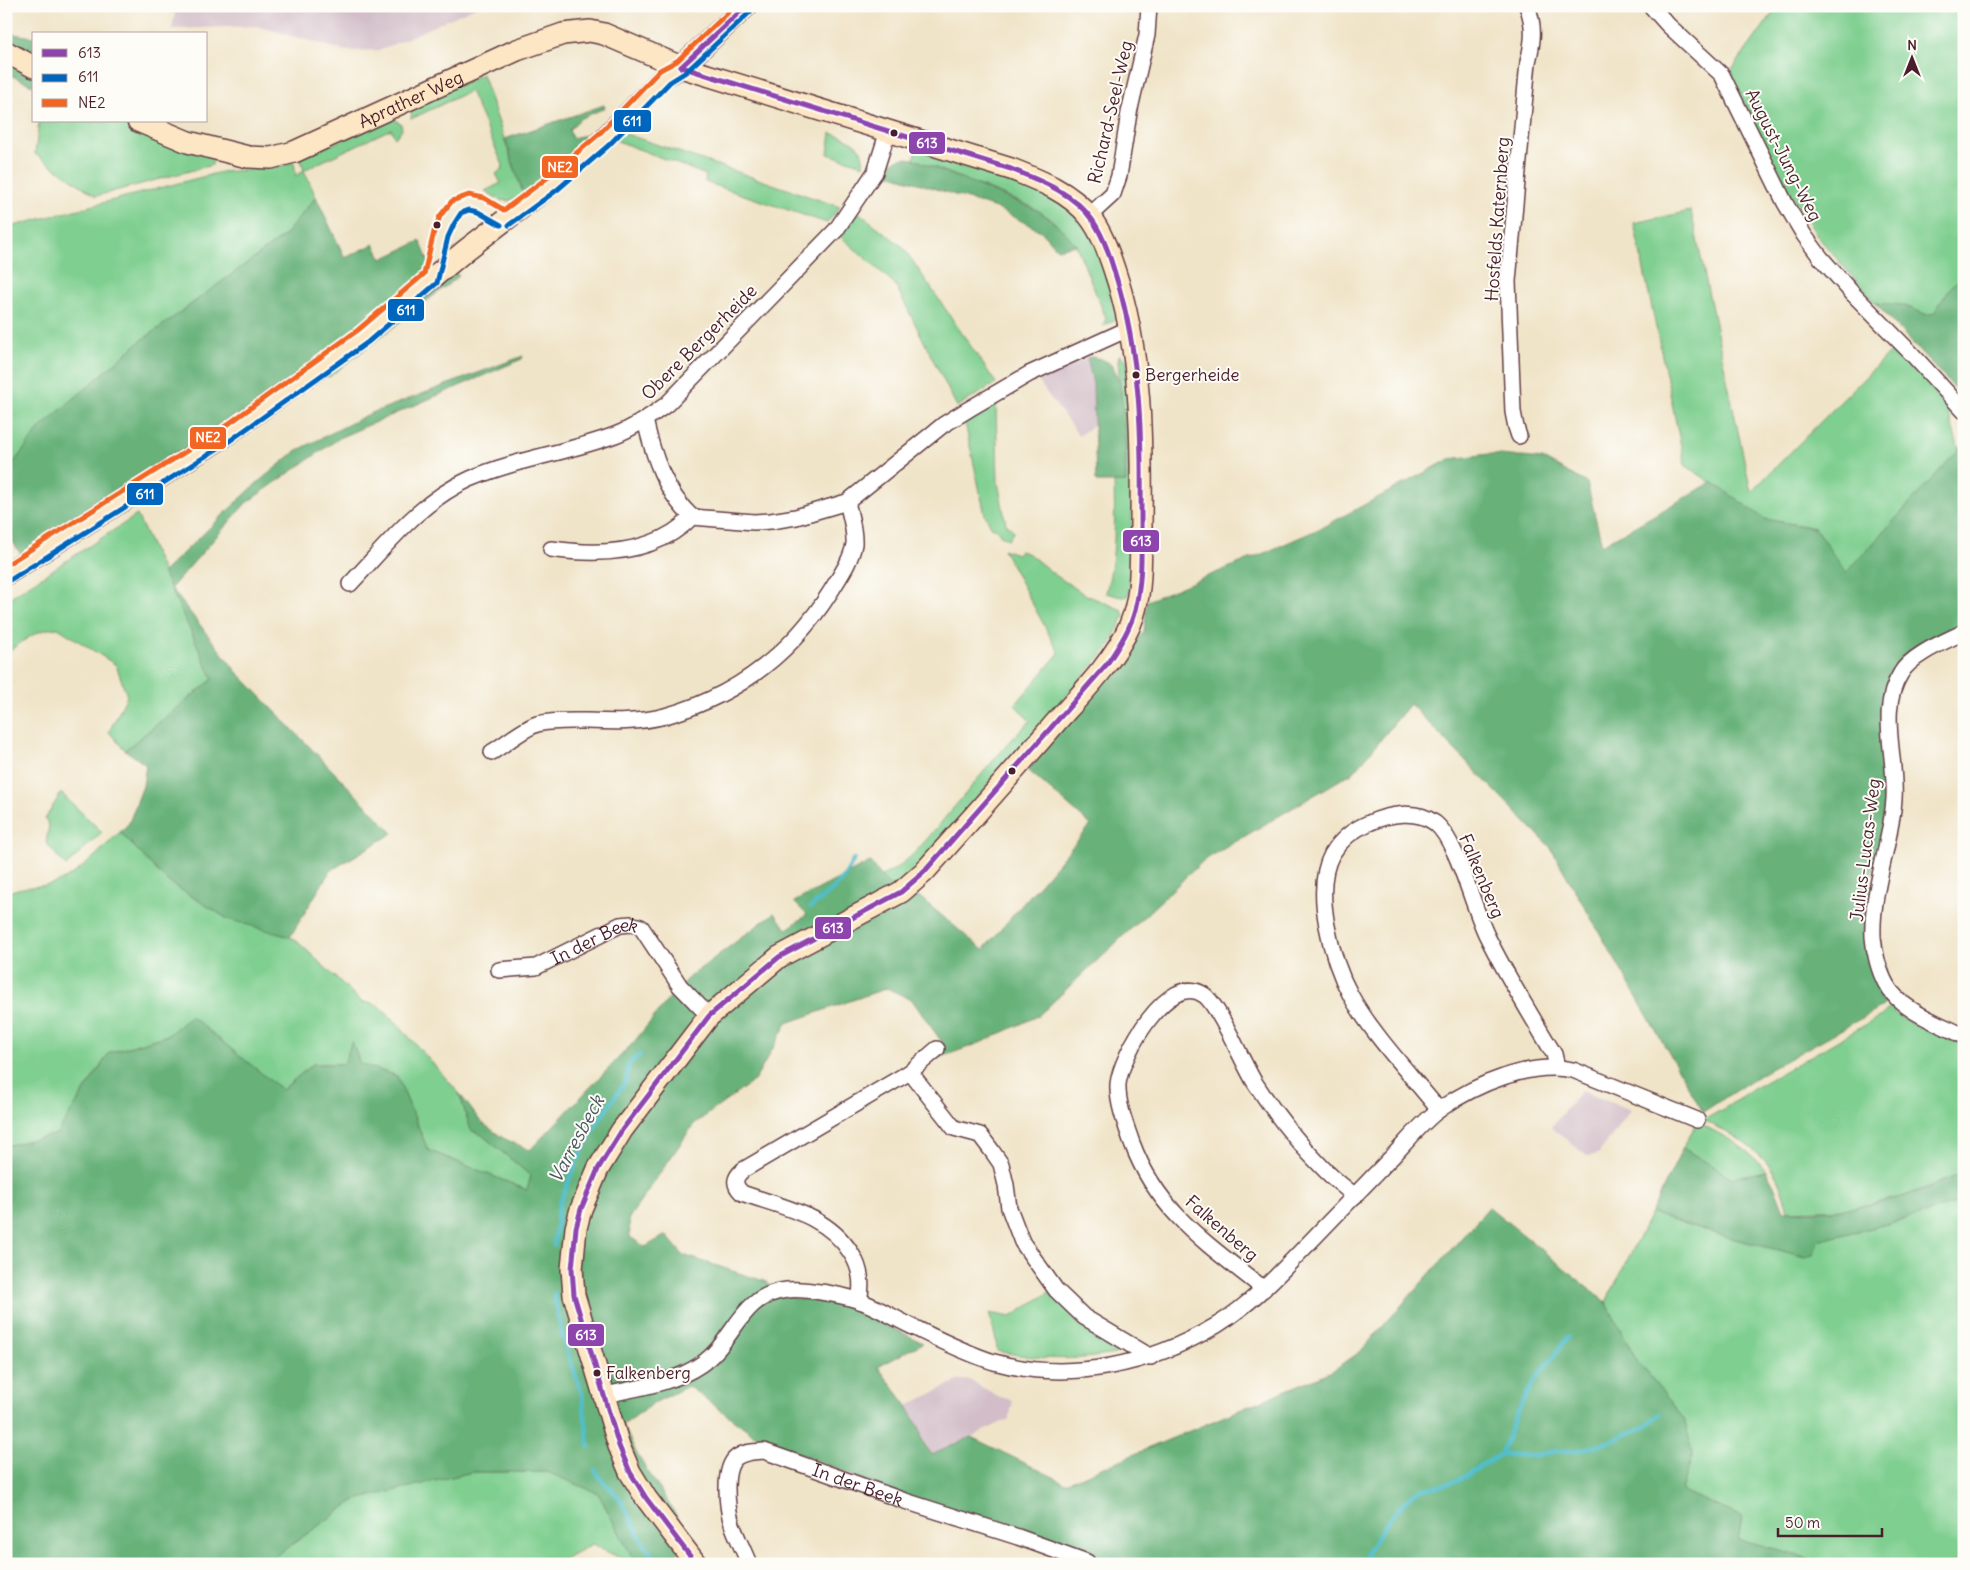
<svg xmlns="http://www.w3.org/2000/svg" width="1970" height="1570" font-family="Delius,sans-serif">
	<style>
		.industrial { fill: #d2bdc8 }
		.green { fill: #7fcf90; stroke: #64775e }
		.forest { fill: #67b27a; stroke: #586852 }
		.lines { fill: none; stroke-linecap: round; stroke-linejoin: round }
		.stream { stroke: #51beca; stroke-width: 4.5 }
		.street-casing { stroke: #633d43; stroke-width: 18 }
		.secondary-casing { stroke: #633d43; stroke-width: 24 }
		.street { stroke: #fff; stroke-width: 15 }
		.secondary { stroke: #fce6c4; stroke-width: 21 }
		.bus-1-casing { stroke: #fdfcf7; stroke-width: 9 }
		.bus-2-casing { stroke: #fdfcf7; stroke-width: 9 }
		.bus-3-casing { stroke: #fdfcf7; stroke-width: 9 }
		.bus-1 { stroke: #8e44ad; stroke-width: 5 }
		.bus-2 { stroke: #0065bd; stroke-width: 5 }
		.bus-3 { stroke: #f26522; stroke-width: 5 }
		.bus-dot { fill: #4a1f2b; stroke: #fdfcf7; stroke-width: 2 }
		.labels { text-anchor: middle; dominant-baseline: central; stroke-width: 4; stroke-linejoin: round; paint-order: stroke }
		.bus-label { font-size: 17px; fill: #4a1f2b; stroke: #fdfcf7; text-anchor: start }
		.street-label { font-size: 18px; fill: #4a1f2b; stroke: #fdfcf7 }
		.water-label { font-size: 19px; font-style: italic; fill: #4c5763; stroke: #fdfcf7 }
		.line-badge { stroke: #fdfcf7; stroke-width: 2 }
		.badge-label { font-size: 14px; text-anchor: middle; font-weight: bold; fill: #fff }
	</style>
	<rect width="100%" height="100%" fill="#fdfcf7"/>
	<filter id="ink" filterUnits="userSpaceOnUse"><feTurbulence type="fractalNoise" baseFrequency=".02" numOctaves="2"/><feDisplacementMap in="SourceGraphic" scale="10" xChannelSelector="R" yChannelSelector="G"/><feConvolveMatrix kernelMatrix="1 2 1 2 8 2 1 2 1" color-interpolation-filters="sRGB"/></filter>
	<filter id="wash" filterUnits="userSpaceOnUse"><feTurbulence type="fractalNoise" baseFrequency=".0096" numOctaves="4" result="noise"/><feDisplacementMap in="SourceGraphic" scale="20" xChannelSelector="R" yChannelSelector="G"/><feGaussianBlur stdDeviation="1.12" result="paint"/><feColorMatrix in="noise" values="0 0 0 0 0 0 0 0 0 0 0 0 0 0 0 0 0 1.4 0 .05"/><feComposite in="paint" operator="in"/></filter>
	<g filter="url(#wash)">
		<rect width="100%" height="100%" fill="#f0e4c8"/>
		<g class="industrial">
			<polygon points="176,6 478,6 381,50 346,51 256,26 172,29"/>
			<polygon points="1087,358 1093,383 1094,424 1079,436 1038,381"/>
			<polygon points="1581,1091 1631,1110 1598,1154 1587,1156 1551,1127"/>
			<polygon points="967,1379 1000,1397 1013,1400 1009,1419 932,1455 926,1443 922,1440 920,1429 907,1406 957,1381"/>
		</g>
		<g class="green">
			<polygon points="1778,6 1964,6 1964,274 1950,288 1934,313 1927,315 1902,305 1875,303 1819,238 1795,202 1729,74"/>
			<polygon points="482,74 524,196 508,201 500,200 485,191 501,183 496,174 502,169 503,165 470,91 411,119 412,108"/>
			<polygon points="392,118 401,124 402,129 395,138 391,129 304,170 316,197 284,236 137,344 41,427 6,473 6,228 221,172 278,167 294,162 296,176 304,170 300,158"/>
			<polygon points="39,121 114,121 213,156 212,165 96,196 35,154"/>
			<polygon points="623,133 840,207 827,223 705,182 706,175 615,140"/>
			<path d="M831 133C848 138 865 144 863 165L828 154Z"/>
			<polygon points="917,149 1033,184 1071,210 1096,240 1120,317 1103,326 1106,318 1076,245 1051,219 1030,206 914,159"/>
			<polygon points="1691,211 1751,492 1895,347 1944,397 1959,450 1846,574 1815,528 1765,519 1685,465 1634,223"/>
			<polygon points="858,212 903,247 996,383 957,407 895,284 840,236"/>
			<path d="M1119 355 1128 361 1133 576 1128 596 1122 597 1106 593C1116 556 1115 520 1114 482H1125L1126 450 1118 361Z"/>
			<polygon points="996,404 998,482 1006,524 1014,531 1009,539 1002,537 996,528 992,528 985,515 965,423"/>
			<path d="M137 515 213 679 125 750 109 732 127 696 116 665 58 628C37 628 23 642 6 653V600Z"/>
			<path d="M1003 549 1017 554 1020 551 1029 554 1055 575 1084 594 1122 610 1124 616 1109 647 895 891 881 876C906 867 926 840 943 820 972 787 999 751 1030 721L1015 705 1059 653Z"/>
			<polygon points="61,793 102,832 66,866 46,843 49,825 45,819"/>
			<path d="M120 832 167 881 228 919 290 937 298 942 364 1004V1002L378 1005 394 1020 459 1093 471 1130 482 1135 531 1176 527 1190 428 1150 397 1076 360 1064 352 1042 345 1064H313L282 1090 191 1017 168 1035 109 1053 57 1134 6 1146V894C20 885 36 888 52 884 79 876 100 850 120 832Z"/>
			<path d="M1895 1002 1898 1004 1893 1012 1919 1028 1929 1019 1964 1039V1173L1902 1197 1847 1209 1788 1211C1785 1200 1782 1188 1777 1178 1762 1149 1731 1135 1704 1120L1728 1106 1758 1086 1881 1016Z"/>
			<path d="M1697 1122C1722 1135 1748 1147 1766 1171L1732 1178 1683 1148Z"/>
			<polygon points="1964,1200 1964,1564 1830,1564 1738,1540 1742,1517 1681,1490 1693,1454 1684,1419 1634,1356 1606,1302 1651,1213 1727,1237 1806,1257 1813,1255 1817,1241 1915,1217"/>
			<path d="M1051 1291 1113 1343 1118 1348 1115 1354C1073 1361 1039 1360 997 1351L996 1340 989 1313 1011 1317Z"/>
			<polygon points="472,1472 547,1472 598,1493 636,1564 632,1564 592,1544 555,1564 266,1564 271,1559 355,1500"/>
		</g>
		<g class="forest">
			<polygon points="6,33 34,37 34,86 6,73"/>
			<polygon points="604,105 605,108 581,118 569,130 572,138 586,135 582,145 524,196 505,139"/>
			<path d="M905 158 914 159 1039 211 1064 231 1076 245 1057 249 1041 231 996 208 883 172C889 163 894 160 905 158Z"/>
			<polygon points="316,197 345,258 374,244 382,259 420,241 430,265 457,274 459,276 329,377 303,369 229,426 22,556 6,532 6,473 41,427 137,344 284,236"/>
			<polygon points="1964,274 1964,387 1959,393 1875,303 1902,305 1927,315 1934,313 1950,288"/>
			<polygon points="523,356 522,359 341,437 246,503 171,588 236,671 393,833 330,871 290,937 228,919 167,881 120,832 129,823 143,786 146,765 125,750 213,679 163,572 257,483 296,451 369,414"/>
			<path d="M1090 357C1099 358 1109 360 1114 369 1125 385 1126 459 1126 482H1096L1093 383 1087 358Z"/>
			<polygon points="1964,444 1964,625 1936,639 1900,662 1891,679 1889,772 1884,837 1876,852 1870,882 1875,885 1872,902 1892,998 1880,1008 1761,1074 1703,1112 1550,847 1410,704 1355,771 1203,861 1038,1016 980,1043 927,1062 944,1045 912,1000 887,988 787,1023 755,1080 694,1124 629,1218 630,1237 645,1247 666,1235 683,1255 767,1282 785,1297 845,1304 923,1343 878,1367 907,1406 920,1429 922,1440 932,1455 971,1437 1066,1483 1332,1371 1360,1352 1489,1207 1606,1302 1634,1356 1684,1419 1693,1454 1681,1490 1742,1517 1738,1540 1830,1564 1099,1564 1018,1533 906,1498 753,1434 688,1386 652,1404 623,1425 638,1456 686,1530 683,1547 669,1564 636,1564 598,1493 547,1472 472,1472 355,1500 271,1559 266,1564 6,1564 6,1146 57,1134 109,1053 168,1035 191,1016 282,1090 313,1064 344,1064 352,1041 360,1064 397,1076 428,1150 527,1190 531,1176 482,1135 471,1130 459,1093 481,1122 503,1138 530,1150 634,1042 675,991 689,977 774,913 787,929 807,915 794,902 870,862 901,901 916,894 983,950 1091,825 1028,770 1144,632 1147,601 1262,554 1321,528 1450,459 1489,454 1543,459 1587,483 1602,545 1712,482 1765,519 1815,528 1846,573"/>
			<path d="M1683 1148 1732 1178 1766 1171 1774 1185 1784 1211C1823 1213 1864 1208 1902 1197 1923 1190 1944 1181 1964 1173V1200L1915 1217 1817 1241 1813 1255 1806 1257 1727 1237 1651 1213Z"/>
		</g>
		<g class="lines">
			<g class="stream">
				<path d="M811 907C833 890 842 884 854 859"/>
				<polyline points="554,1245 559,1205 577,1161 599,1120 626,1081 629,1063 640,1055"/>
				<polyline points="554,1293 562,1335 582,1394 589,1447"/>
				<polyline points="1501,1454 1516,1415 1533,1383 1568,1337"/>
				<path d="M595 1470C601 1482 613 1489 620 1500 632 1519 639 1541 654 1557"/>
				<polyline points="1364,1564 1367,1553 1389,1519 1413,1493 1420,1490 1455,1482 1501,1454 1532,1456 1556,1451 1573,1451 1593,1448 1642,1428 1660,1414"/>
			</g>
		</g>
	</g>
	<g filter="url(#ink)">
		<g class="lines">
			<defs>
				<g id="street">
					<polyline points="1651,6 1668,25 1722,75 1785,203 1804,235 1821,258 1853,294 1911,353 1964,411"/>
					<polyline points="1089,216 1113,194 1119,176 1129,113 1147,35 1149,6"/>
					<path d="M645 420C653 455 665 492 692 517L754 522 771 521 796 517 847 502 943 425 969 409 1029 374 1128 329"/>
					<path d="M1519 436 1516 427 1513 412 1508 281 1528 62C1533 42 1535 26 1527 6"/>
					<path d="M551 549C600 556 656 554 692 517"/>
					<path d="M350 584C387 545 420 501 470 479 516 459 567 453 615 435 634 428 651 416 667 404L836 230 875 172 888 131"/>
					<path d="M1964 632C1946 641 1911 655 1901 673 1877 710 1897 757 1894 799 1891 845 1871 890 1873 937 1874 952 1879 971 1886 984 1901 1011 1938 1023 1964 1036"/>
					<path d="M492 752C505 744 523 729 537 724 553 720 570 721 586 721 613 722 639 723 665 716 736 696 792 653 831 591 840 576 851 561 854 544 855 530 850 515 847 502"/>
					<path id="s1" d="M499 970 536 967 620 925 631 924 641 927 680 986 709 1016"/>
					<polyline points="910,1072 954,1128 980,1135 992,1151 1001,1164 1006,1185 1009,1208 1022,1242 1056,1290 1084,1317 1151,1357"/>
					<path d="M1439 1110C1411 1075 1372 1034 1351 996 1332 961 1312 890 1332 854 1341 839 1354 829 1369 823 1389 814 1416 809 1435 823 1457 840 1473 908 1487 936 1507 977 1531 1015 1554 1054L1557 1067"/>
					<path d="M1264 1289C1209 1245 1158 1213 1132 1143 1126 1126 1117 1103 1118 1084 1121 1056 1168 970 1204 995 1219 1005 1243 1064 1255 1083 1274 1112 1296 1141 1321 1166 1331 1177 1343 1186 1355 1196"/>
					<path d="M859 1301C863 1283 861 1268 851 1253 827 1214 781 1207 742 1193 733 1184 734 1178 743 1170L910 1072 937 1049"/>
					<path d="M604 1395C636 1388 672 1384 700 1365 736 1341 739 1295 787 1290 805 1288 843 1295 860 1301 877 1307 894 1318 911 1326 938 1339 965 1353 994 1362 1070 1383 1150 1365 1217 1325 1251 1304 1278 1275 1306 1246 1333 1218 1361 1189 1388 1161 1404 1145 1423 1121 1440 1109 1476 1084 1530 1061 1573 1070L1697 1120"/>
					<path id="s2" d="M749 1564C744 1551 737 1538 732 1524 727 1508 722 1468 737 1457 746 1451 754 1452 764 1451L905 1501 1018 1537 1087 1562"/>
				</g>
				<g id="secondary">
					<polyline points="6,52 34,67"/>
					<path id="s3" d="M138 121 188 142 248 157 271 158 294 152 517 50 563 34 590 31 604 34 681 67 1011 169C1039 180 1070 192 1089 216 1101 231 1108 251 1114 269 1142 351 1142 440 1141 526 1140 558 1143 594 1130 625 1114 661 1083 692 1057 721 1013 772 969 822 924 872L901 892 779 957 709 1016 622 1130 598 1169 581 1209 576 1228 572 1269 574 1295 619 1446 630 1472 646 1498 696 1564"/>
					<polyline points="6,574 224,436 363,336 466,250 552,184 604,139 665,76 681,67 746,6"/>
				</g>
			</defs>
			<use href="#street" class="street-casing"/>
			<use href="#secondary" class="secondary-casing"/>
			<use href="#street" class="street"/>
			<use href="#secondary" class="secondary"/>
			<defs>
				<g id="bus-1">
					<path d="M681 67 1011 169C1041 181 1074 193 1093 221 1105 239 1111 260 1117 280 1140 356 1142 434 1141 512 1141 545 1143 579 1135 610 1130 630 1118 647 1107 664L924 872 901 892 779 957 709 1016 622 1130 598 1169 581 1209 576 1228 572 1269 574 1295 619 1446 630 1472 646 1498 696 1564"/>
					<polyline points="681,67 746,6"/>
				</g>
				<g id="bus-2">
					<polyline points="509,225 557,190 609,145 670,82 686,72 751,11"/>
					<polyline points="10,580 228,442 368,342 437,283 448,237 454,224 461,213 469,210 478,212 501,225"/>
				</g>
				<polyline id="bus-3" points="6,565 220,430 358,330 424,274 434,232 440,216 452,201 469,195 484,198 504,210 547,178 599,134 660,70 677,61 735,6"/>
			</defs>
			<use href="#bus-1" class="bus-1-casing"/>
			<use href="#bus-2" class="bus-2-casing"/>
			<use href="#bus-3" class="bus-3-casing"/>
			<use href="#bus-1" class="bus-1"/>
			<use href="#bus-2" class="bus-2"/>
			<use href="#bus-3" class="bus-3"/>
		</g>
	</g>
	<g class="bus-dot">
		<circle cx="894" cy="133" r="4.5"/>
		<circle cx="437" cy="225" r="4.5"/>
		<circle cx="1136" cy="375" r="4.5"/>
		<circle cx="1012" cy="771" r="4.5"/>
		<circle cx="597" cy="1373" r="4.5"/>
	</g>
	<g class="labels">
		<g class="bus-label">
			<text x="1145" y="375">Bergerheide</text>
			<text x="606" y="1373">Falkenberg</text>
		</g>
		<g class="street-label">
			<text stroke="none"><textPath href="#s3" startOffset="291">Aprather Weg</textPath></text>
			<text transform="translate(1110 112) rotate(-77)">Richard-Seel-Weg</text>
			<text transform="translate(1784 155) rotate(63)">August-Jung-Weg</text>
			<text transform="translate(1497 219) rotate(-86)">Hosfelds Katernberg</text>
			<text transform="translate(699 342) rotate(-45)">Obere Bergerheide</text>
			<text transform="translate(1865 850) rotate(-83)">Julius-Lucas-Weg</text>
			<text transform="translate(1482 876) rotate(67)">Falkenberg</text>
			<text stroke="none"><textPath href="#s1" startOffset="102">In der Beek</textPath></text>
			<text transform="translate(1222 1228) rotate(41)">Falkenberg</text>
			<text stroke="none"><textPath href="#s2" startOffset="241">In der Beek</textPath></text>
		</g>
		<g class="water-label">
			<text transform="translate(576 1139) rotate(-62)">Varresbeck</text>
		</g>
	</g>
	<g class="line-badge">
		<rect x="613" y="109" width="39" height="24" rx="5" fill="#0065bd"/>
		<rect x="908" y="131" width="38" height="24" rx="5" fill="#8e44ad"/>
		<rect x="541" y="155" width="38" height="24" rx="5" fill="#f26522"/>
		<rect x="387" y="298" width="38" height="24" rx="5" fill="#0065bd"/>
		<rect x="189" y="426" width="38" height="24" rx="5" fill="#f26522"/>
		<rect x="126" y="482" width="38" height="24" rx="5" fill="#0065bd"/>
		<rect x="1122" y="529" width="38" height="24" rx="5" fill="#8e44ad"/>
		<rect x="814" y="916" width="38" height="24" rx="5" fill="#8e44ad"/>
		<rect x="567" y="1323" width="38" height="24" rx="5" fill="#8e44ad"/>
	</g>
	<g class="badge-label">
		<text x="632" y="126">611</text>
		<text x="927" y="148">613</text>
		<text x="560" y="172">NE2</text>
		<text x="406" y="315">611</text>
		<text x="208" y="442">NE2</text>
		<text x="145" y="499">611</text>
		<text x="1141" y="546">613</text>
		<text x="833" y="933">613</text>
		<text x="586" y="1340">613</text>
	</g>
	<rect width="1970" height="1570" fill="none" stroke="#fdfcf7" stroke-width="25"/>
	<rect x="32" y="32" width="175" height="90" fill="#fdfcf7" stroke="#b5a4a5"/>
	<rect x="42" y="49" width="25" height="8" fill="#8e44ad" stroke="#b5a4a5"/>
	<text x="78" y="58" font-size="15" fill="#4a1f2b">613</text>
	<rect x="42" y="74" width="25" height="8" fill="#0065bd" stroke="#b5a4a5"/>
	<text x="78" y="82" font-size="15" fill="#4a1f2b">611</text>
	<rect x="42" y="99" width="25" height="8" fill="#f26522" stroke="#b5a4a5"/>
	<text x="78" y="108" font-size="15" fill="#4a1f2b">NE2</text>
	<g transform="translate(1912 58)" stroke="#fdfcf7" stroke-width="4" paint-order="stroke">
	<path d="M0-4L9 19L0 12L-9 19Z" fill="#4a1f2b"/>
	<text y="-8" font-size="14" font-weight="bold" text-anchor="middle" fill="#4a1f2b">N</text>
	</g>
	<path d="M1778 1528v8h104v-8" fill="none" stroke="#4a1f2b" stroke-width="2.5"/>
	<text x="1785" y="1528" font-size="15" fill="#4a1f2b" stroke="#fdfcf7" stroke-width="4" paint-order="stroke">50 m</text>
</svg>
